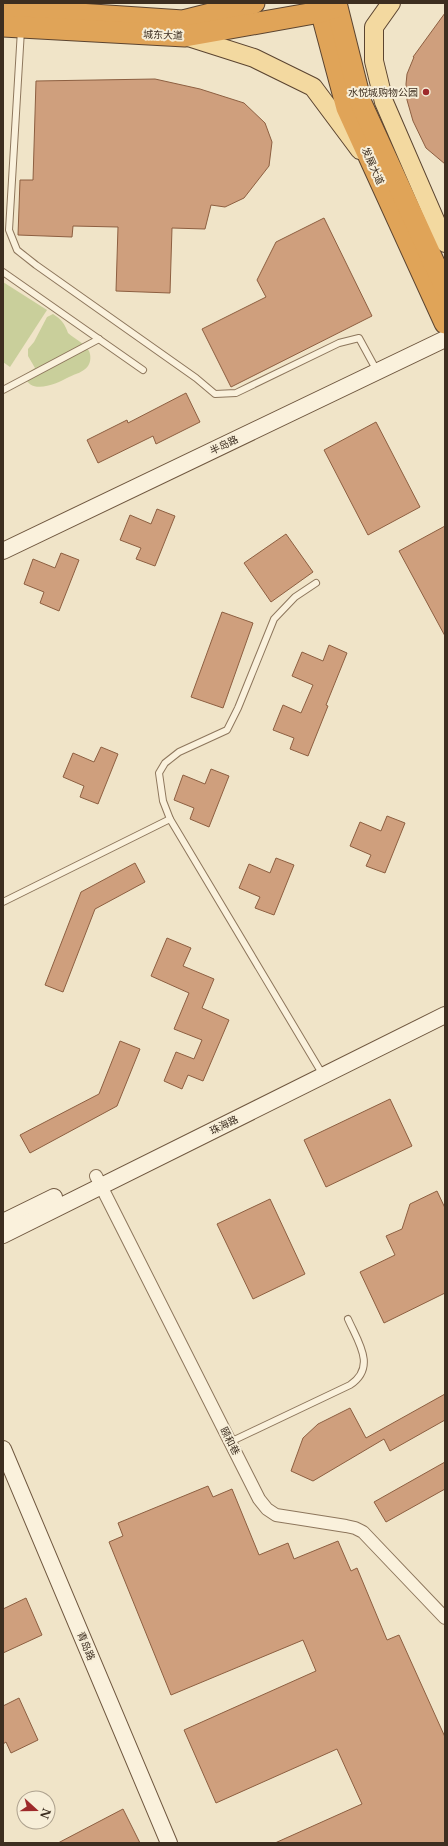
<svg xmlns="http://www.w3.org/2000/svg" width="448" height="1846" font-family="'Libre Baskerville','Noto Sans SC',serif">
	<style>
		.green { fill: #c9cf9b }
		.building { fill: #cf9f7d; stroke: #8d5f41 }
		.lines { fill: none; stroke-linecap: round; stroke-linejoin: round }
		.lane-casing { stroke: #8d765c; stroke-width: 8 }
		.street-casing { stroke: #8d765c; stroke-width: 14 }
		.secondary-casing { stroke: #6f573f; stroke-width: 18 }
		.primary-casing { stroke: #5b4430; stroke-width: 20 }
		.highway-casing { stroke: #5b4430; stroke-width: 23 }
		.lane { stroke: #faf1dc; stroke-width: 6 }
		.street { stroke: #faf1dc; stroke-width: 12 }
		.secondary { stroke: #faf1dc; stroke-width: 16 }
		.primary { stroke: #f3d9a0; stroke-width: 18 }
		.highway { stroke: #e0a458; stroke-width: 21 }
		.poi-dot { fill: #9e2a2b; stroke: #f7eed8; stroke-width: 1.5 }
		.labels { text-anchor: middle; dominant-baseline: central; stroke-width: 4; stroke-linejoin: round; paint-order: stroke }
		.street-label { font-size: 10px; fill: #3d2e20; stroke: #f7eed8 }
		.poi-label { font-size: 10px; fill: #3d2e20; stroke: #f7eed8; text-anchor: end }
	</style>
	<rect width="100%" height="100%" fill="#f0e4c8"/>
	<g class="green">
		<polygon points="3,282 47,310 10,367 3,362"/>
		<path d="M53 314C61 319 65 324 68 333 75 339 84 343 89 351 91 355 91 362 88 366 84 372 75 374 69 377 56 384 30 396 24 375L35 368 28 356V349L34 342 47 317Z"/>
	</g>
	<g class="building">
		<polygon points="445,13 445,164 426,148 413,121 407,100 406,84 407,74 414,57 413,57"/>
		<polygon points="155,79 200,89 244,103 265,123 272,142 269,166 244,198 225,207 211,205 205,229 172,228 170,293 116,291 118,227 73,226 72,237 18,235 20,180 33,180 36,81"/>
		<polygon points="324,218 372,316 231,387 202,329 266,297 257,280 276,242"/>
		<polygon points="186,393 200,422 156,444 153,436 98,463 87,440 127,420 128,423"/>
		<polygon points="376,422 420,507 368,535 324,450"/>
		<polygon points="157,509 175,516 155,566 136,559 141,548 120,540 130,515 151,524"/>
		<polygon points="445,526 445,636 399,551"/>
		<polygon points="286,534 313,572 271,602 244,563"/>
		<polygon points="61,553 79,560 59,611 40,603 44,592 24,584 33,559 55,568"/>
		<polygon points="222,612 253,623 223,708 191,697"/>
		<polygon points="329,645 347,653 326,705 328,706 308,756 290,749 294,738 273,730 283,705 301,713 313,685 292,676 302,652 323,661"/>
		<polygon points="101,747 118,754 98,804 80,797 84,786 63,777 73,753 94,762"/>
		<polygon points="211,769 229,776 209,827 190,819 194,808 174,800 183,775 205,784"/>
		<polygon points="387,816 405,823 385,873 366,866 371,855 350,846 360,822 381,831"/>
		<polygon points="276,858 294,865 274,915 255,908 260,897 239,888 249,864 270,873"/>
		<polygon points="135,863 145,882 95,909 63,992 45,985 81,892"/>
		<polygon points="167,938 191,948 183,966 214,979 202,1008 229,1020 203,1081 188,1075 182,1089 164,1081 176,1052 194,1059 202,1040 174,1029 189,993 151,976"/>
		<polygon points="120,1041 140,1049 117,1106 30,1153 20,1135 99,1094"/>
		<polygon points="390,1099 412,1146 326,1187 304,1140"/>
		<polygon points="437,1191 445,1208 445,1293 384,1323 360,1272 395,1255 386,1236 402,1229 410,1204"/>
		<polygon points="270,1199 305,1274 253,1299 217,1224"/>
		<polygon points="445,1394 445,1420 390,1451 384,1439 313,1481 291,1471 303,1438 318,1424 350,1408 366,1438"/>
		<polygon points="445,1462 445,1489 386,1522 374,1502"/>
		<polygon points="208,1486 213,1497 232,1489 259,1555 288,1543 294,1559 338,1541 351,1571 357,1568 387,1640 399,1635 445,1737 445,1843 275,1843 362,1804 337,1749 216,1803 184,1730 316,1671 303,1640 171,1695 109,1542 123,1536 118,1523"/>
		<polygon points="26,1598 42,1635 3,1653 3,1609"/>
		<polygon points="19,1698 38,1740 11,1753 6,1742 3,1744 3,1706"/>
		<polygon points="123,1809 140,1843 58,1843"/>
	</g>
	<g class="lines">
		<defs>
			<g id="lane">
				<polyline points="21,30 9,230 17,250 36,265 196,378 215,394 236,393 339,343 359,338 377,371"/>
				<polyline points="3,272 143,370"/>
				<polyline points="3,390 99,339"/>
				<polyline points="316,583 295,597 274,619 238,708 227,730 179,752 165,763 159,773 163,801 170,819 323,1075"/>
				<polyline points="3,902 170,819"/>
				<path d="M230 1442 350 1385C377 1367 358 1342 348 1319"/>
			</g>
			<polyline id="street" points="96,1176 259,1499 267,1509 276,1515 346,1526 355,1528 363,1532 445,1618"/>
			<g id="secondary">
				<polyline points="3,551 445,339"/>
				<polyline points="3,1222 54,1197"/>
				<polyline points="3,1235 445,1015"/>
				<polyline points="3,1449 169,1843"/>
			</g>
			<g id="primary">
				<polyline points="391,3 374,27 374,61 384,102 445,243"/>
				<polyline points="185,36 254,58 313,87 360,150"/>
			</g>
			<g id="highway">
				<polyline points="319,3 347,108 445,323"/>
				<polyline points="336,3 361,103 445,287"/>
				<polyline points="3,9 183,21 254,3"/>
				<polyline points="3,26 185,36 320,12 336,7"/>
			</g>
		</defs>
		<use href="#lane" class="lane-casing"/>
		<use href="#street" class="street-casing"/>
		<use href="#secondary" class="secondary-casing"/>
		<use href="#primary" class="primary-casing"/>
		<use href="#highway" class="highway-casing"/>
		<use href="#lane" class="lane"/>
		<use href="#street" class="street"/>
		<use href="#secondary" class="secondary"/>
		<use href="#primary" class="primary"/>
		<use href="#highway" class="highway"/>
	</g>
	<circle class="poi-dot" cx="426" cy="92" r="4"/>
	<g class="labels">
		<g class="street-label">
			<text transform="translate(163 35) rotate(2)">城东大道</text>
			<text transform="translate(373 166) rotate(66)">发展大道</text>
			<text transform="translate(224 445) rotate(-26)">半岛路</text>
			<text transform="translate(224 1125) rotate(-26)">珠海路</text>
			<text transform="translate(230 1441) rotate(63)">颐和巷</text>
			<text transform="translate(86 1646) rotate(67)">青岛路</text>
		</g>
		<g class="poi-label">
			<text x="418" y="92">水悦城购物公园</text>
		</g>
	</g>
	<rect width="448" height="1846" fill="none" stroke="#3d2e20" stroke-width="8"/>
	<g transform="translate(36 1810) rotate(111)"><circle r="19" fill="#f7eed8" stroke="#ada18e"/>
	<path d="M0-3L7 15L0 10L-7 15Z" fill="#9e2a2b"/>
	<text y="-6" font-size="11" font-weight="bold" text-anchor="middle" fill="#3d2e20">N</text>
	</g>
</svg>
